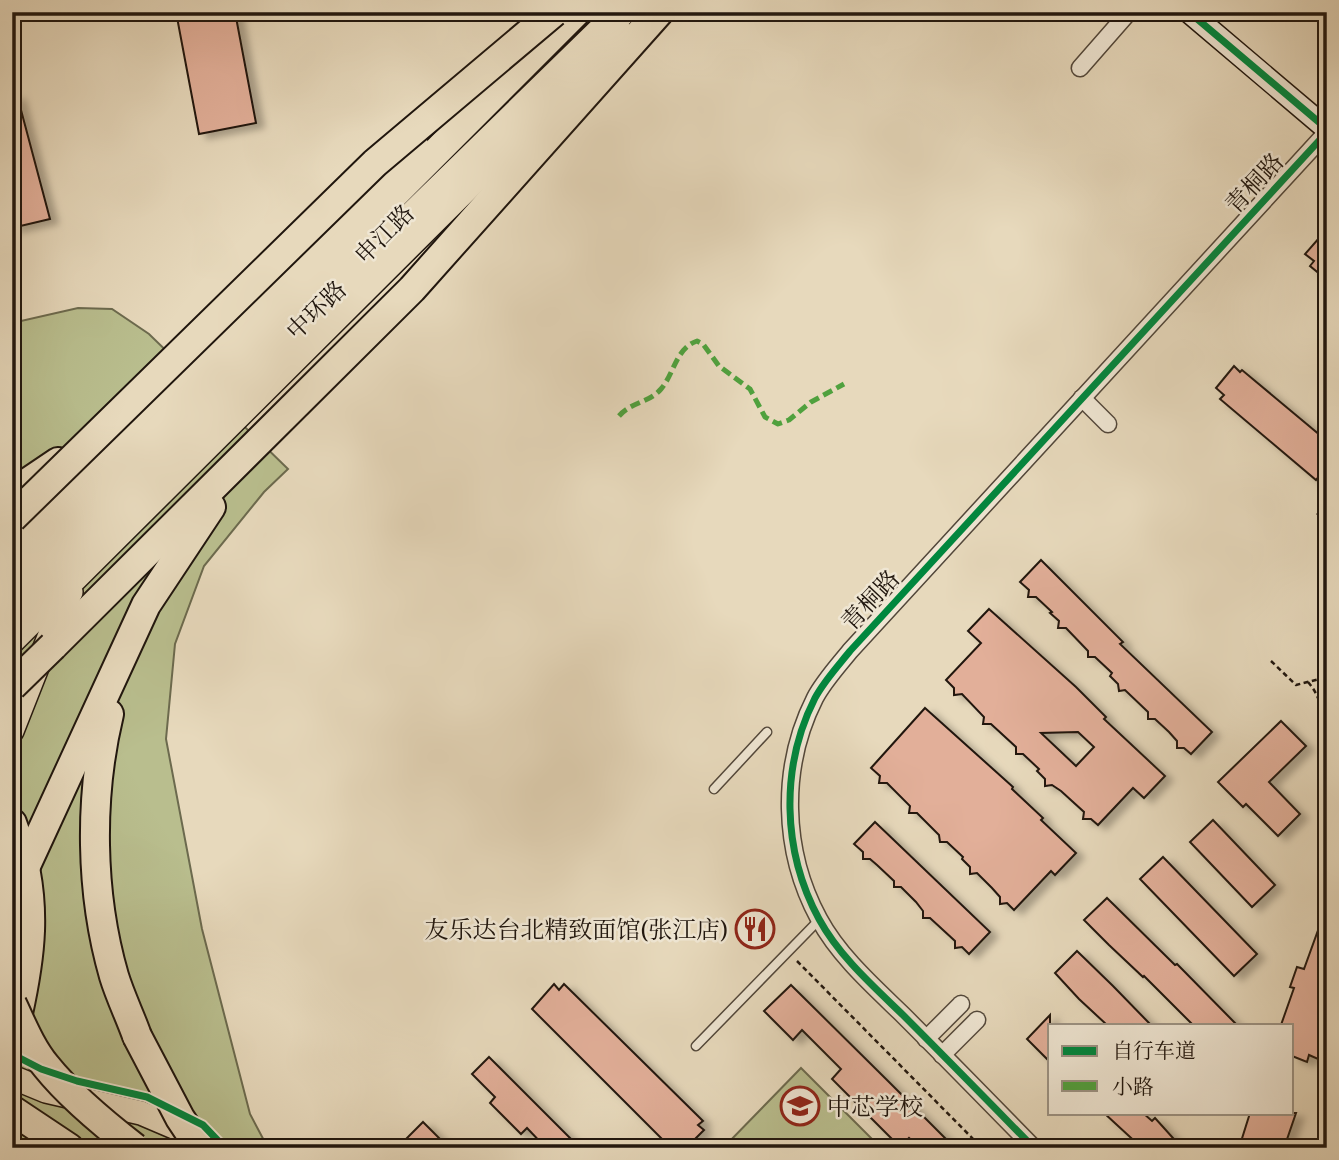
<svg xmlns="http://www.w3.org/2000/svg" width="1339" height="1160" font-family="'Gentium Book Plus','Noto Serif SC',serif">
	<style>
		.green { fill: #b9be8e; stroke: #6c6a4e; stroke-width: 2 }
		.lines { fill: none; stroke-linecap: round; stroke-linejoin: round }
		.canal { stroke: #97b9b5; stroke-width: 18 }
		.building { fill: #e2af99; stroke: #20160e; stroke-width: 2; fill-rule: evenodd; filter: url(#shadow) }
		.lane-casing { stroke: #52473a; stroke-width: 11 }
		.street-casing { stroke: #52473a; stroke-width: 19 }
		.secondary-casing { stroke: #20160e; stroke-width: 24 }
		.primary-casing { stroke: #20160e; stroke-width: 26 }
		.highway-casing { stroke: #20160e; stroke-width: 32 }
		.path { stroke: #20160e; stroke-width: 2.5; stroke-dasharray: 5 3.5; stroke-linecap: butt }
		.lane { stroke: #efe6d3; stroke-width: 8 }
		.street { stroke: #efe6d3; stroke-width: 16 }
		.secondary { stroke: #efe6d3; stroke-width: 21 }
		.primary { stroke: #e7d9bc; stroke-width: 23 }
		.highway { stroke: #e7d9bc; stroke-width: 28 }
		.highway-bridge-casing { stroke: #20160e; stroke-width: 32; stroke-linecap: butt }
		.highway-bridge { stroke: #e7d9bc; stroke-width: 28 }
		.quiet { stroke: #50a13e; stroke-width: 5; stroke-dasharray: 10 5; stroke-linecap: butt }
		.cycleway-casing { stroke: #efe6d3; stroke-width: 11 }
		.cycleway { stroke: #00873e; stroke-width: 7 }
		.labels { text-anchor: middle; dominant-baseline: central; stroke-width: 5; stroke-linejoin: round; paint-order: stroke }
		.street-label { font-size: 24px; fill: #20160e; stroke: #efe6d3 }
		.poi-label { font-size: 24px; fill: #20160e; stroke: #efe6d3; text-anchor: end }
	</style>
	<defs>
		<filter id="shadow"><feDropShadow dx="8" dy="4.5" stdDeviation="3.5" flood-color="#0004"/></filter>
	</defs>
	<rect width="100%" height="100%" fill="#e7d9bc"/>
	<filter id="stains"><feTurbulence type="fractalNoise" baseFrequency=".00286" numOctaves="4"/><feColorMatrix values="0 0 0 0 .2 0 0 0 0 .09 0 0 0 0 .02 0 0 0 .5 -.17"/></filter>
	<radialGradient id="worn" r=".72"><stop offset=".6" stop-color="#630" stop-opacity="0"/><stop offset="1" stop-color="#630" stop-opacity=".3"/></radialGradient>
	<g class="green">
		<polygon points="78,308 112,309 149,334 288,469 264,492 204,566 175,644 166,739 202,929 250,1114 268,1148 12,1148 12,323"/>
		<polygon points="801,1068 881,1148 723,1148"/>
	</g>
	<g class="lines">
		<polyline class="canal" points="1323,1148 1327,1138"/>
	</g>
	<g class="building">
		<polygon points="176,12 235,12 256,123 199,134"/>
		<polygon points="17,95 50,219 12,228 12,96"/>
		<polygon points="1327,229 1327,280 1310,266 1314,261 1305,254"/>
		<polygon points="1234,366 1240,372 1242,370 1327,441 1327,481 1320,475 1316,480 1220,399 1224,395 1216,388"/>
		<polygon points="1041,560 1123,642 1120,644 1212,732 1191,754 1184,748 1177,748 1177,741 1169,732 1155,719 1148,719 1148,712 1125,690 1119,691 1118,684 1110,676 1112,673 1095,657 1088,657 1088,651 1066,628 1058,628 1059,621 1050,613 1052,612 1036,597 1028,597 1029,590 1020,582"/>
		<path d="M989 609 1076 687 1106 717 1104 719 1165 776 1144 798 1133 788 1098 825 1091 819H1083L1084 812 1061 791 1052 785 1045 786V779L1037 771 1039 769 1023 754H1016V747L991 724H983L984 717 962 694 954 695V688L946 680 981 643 968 631ZM1078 732 1094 747 1076 766 1041 733Z"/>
		<polygon points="925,708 1013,787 1012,789 1043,818 1041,820 1076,853 1055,875 1051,871 1014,910 1007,903 1000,904 1000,897 992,888 977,873 970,874 970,867 962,859 963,857 947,842 940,842 939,835 917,813 909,813 910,806 887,783 879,783 880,776 871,768"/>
		<polygon points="1281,721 1306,746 1269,782 1300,814 1278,836 1246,804 1243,807 1218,782"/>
		<polygon points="1213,820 1275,885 1252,907 1190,842"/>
		<polygon points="875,822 990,932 969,954 962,947 955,948 955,941 930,918 923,918 923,911 916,902 901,887 894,887 894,881 877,865 870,859 863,859 863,852 854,844"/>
		<polygon points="1163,857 1257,954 1234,976 1140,879"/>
		<polygon points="1107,898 1175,965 1177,964 1237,1025 1193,1025 1144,976 1143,977 1109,945 1084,920"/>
		<polygon points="1325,911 1327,911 1327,1035 1318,1059 1309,1055 1307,1062 1292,1056 1292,1025 1281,1025 1294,988 1290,987 1297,967 1304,969"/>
		<polygon points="1077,951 1113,986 1151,1025 1107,1025 1079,999 1055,973"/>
		<polygon points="554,984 559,990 564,984 703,1121 698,1125 704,1130 686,1148 671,1148 532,1009"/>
		<polygon points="791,985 888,1081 955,1148 920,1148 909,1138 900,1147 832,1079 841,1069 802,1030 793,1040 764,1011"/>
		<polygon points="1050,1015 1050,1062 1027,1039"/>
		<polygon points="489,1057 580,1148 546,1148 527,1128 521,1134 490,1103 495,1097 472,1074"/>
		<polygon points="1104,1113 1143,1113 1152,1121 1155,1118 1182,1148 1142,1148"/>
		<polygon points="1250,1113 1296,1113 1284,1148 1239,1148"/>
		<polygon points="423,1122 449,1148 415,1148 406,1139"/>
	</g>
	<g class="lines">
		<defs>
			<g id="lane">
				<polyline points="714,789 767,732"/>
				<polyline points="696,1046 819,920"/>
			</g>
			<g id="street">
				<polyline points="1080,68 1129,12"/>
				<polyline points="1082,398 1108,424"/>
				<polyline points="926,1039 961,1004"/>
				<polyline points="942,1055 977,1020"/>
				<path d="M1034 1148C991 1104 947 1059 903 1015 873 986 839 956 819 919 782 851 780 767 815 698 824 681 838 666 850 651L1327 132"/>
			</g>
			<polyline id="secondary" points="1189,12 1327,129"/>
			<g id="primary">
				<polyline points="12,545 416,143"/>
				<polyline points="12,642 623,34"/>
				<polyline points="12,731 53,627 71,592"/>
				<polyline points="12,1077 46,1091 141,1113 195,1136"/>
			</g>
			<g id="highway">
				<polyline points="12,493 58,462"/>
				<polyline points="12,577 576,12"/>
				<polyline points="12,607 621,12"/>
				<polyline points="53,646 412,289 659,12"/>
				<path d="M109 714C89 797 90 893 114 976 120 996 130 1016 137 1036"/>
				<path d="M12 823C41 899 31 962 12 1039"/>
				<polyline points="12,896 146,605 211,507"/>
				<polyline points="12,1110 69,1148"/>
			</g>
		</defs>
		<use href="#lane" class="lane-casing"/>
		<use href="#street" class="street-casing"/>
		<use href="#secondary" class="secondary-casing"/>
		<use href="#primary" class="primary-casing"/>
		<use href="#highway" class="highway-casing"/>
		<g class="path">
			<polyline points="1317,515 1327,505"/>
			<polyline points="1271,661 1296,685 1327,677"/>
			<path d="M1308 682C1326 702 1324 730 1325 756"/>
			<polyline points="797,961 982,1148"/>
		</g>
		<use href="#lane" class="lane"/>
		<use href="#street" class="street"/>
		<use href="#secondary" class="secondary"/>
		<use href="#primary" class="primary"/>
		<use href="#highway" class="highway"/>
		<defs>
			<g id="highway-bridge">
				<polyline points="12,518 375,163 554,12"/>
				<polyline points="12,686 53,646"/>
				<path d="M12 1004C22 1025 31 1048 46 1066 70 1096 104 1124 135 1148"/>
				<polyline points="137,1036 180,1118 200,1148"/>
			</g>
		</defs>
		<use href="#highway-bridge" class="highway-bridge-casing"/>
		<use href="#highway-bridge" class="highway-bridge"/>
		<path class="quiet" d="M619 416C631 402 649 403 661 389 674 374 676 348 697 341L703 344 719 366 750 389 765 417 778 424 789 420 811 402 844 384"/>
		<defs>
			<g id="cycleway">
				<polyline points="1189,12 1327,129"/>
				<polyline points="12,1054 41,1069 77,1081 147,1097 203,1125 225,1148"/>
				<path d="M1034 1148C991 1104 947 1059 903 1015 873 986 839 956 819 919 782 851 780 767 815 698 824 681 838 666 850 651L1327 132"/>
			</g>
		</defs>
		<use href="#cycleway" class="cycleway-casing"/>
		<use href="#cycleway" class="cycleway"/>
	</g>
	<defs>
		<symbol id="restaurant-ring" viewBox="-11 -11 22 22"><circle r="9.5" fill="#efe6d3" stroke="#8f2418" stroke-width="1.5"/><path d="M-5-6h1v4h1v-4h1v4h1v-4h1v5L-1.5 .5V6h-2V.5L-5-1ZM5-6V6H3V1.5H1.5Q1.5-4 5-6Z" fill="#8f2418"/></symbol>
		<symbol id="school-ring" viewBox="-11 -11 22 22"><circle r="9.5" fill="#efe6d3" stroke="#8f2418" stroke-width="1.5"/><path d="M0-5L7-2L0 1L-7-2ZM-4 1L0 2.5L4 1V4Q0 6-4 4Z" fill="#8f2418"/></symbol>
	</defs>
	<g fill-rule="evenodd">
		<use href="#restaurant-ring" x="733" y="907" width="44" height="44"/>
		<use href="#school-ring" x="778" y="1084" width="44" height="44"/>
	</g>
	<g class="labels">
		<g class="street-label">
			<text transform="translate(1254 183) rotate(-47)">青桐路</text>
			<text transform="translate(384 234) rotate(-45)">申江路</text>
			<text transform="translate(316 310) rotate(-44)">中环路</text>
			<text transform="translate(870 600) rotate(-47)">青桐路</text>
		</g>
		<g class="poi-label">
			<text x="728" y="929">友乐达台北精致面馆(张江店)</text>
			<text x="827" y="1106" text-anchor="start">中芯学校</text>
		</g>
	</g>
	<rect width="1339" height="1160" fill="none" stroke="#e7d9bc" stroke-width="42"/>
	<rect x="14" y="14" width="1311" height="1132" fill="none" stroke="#20160e" stroke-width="3.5"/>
	<rect x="21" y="21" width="1297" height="1118" fill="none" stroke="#20160e" stroke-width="2"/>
	<rect x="1048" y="1024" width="245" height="91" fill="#efe6d3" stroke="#9c9384" stroke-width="2"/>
	<rect x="1062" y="1046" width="35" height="10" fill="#00873e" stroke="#9c9384" stroke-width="2"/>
	<text x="1112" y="1058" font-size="21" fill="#20160e">自行车道</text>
	<rect x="1062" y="1081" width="35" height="10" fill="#50a13e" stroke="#9c9384" stroke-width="2"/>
	<text x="1112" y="1094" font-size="21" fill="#20160e">小路</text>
	<rect width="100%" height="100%" filter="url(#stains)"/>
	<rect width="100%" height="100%" fill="url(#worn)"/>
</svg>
